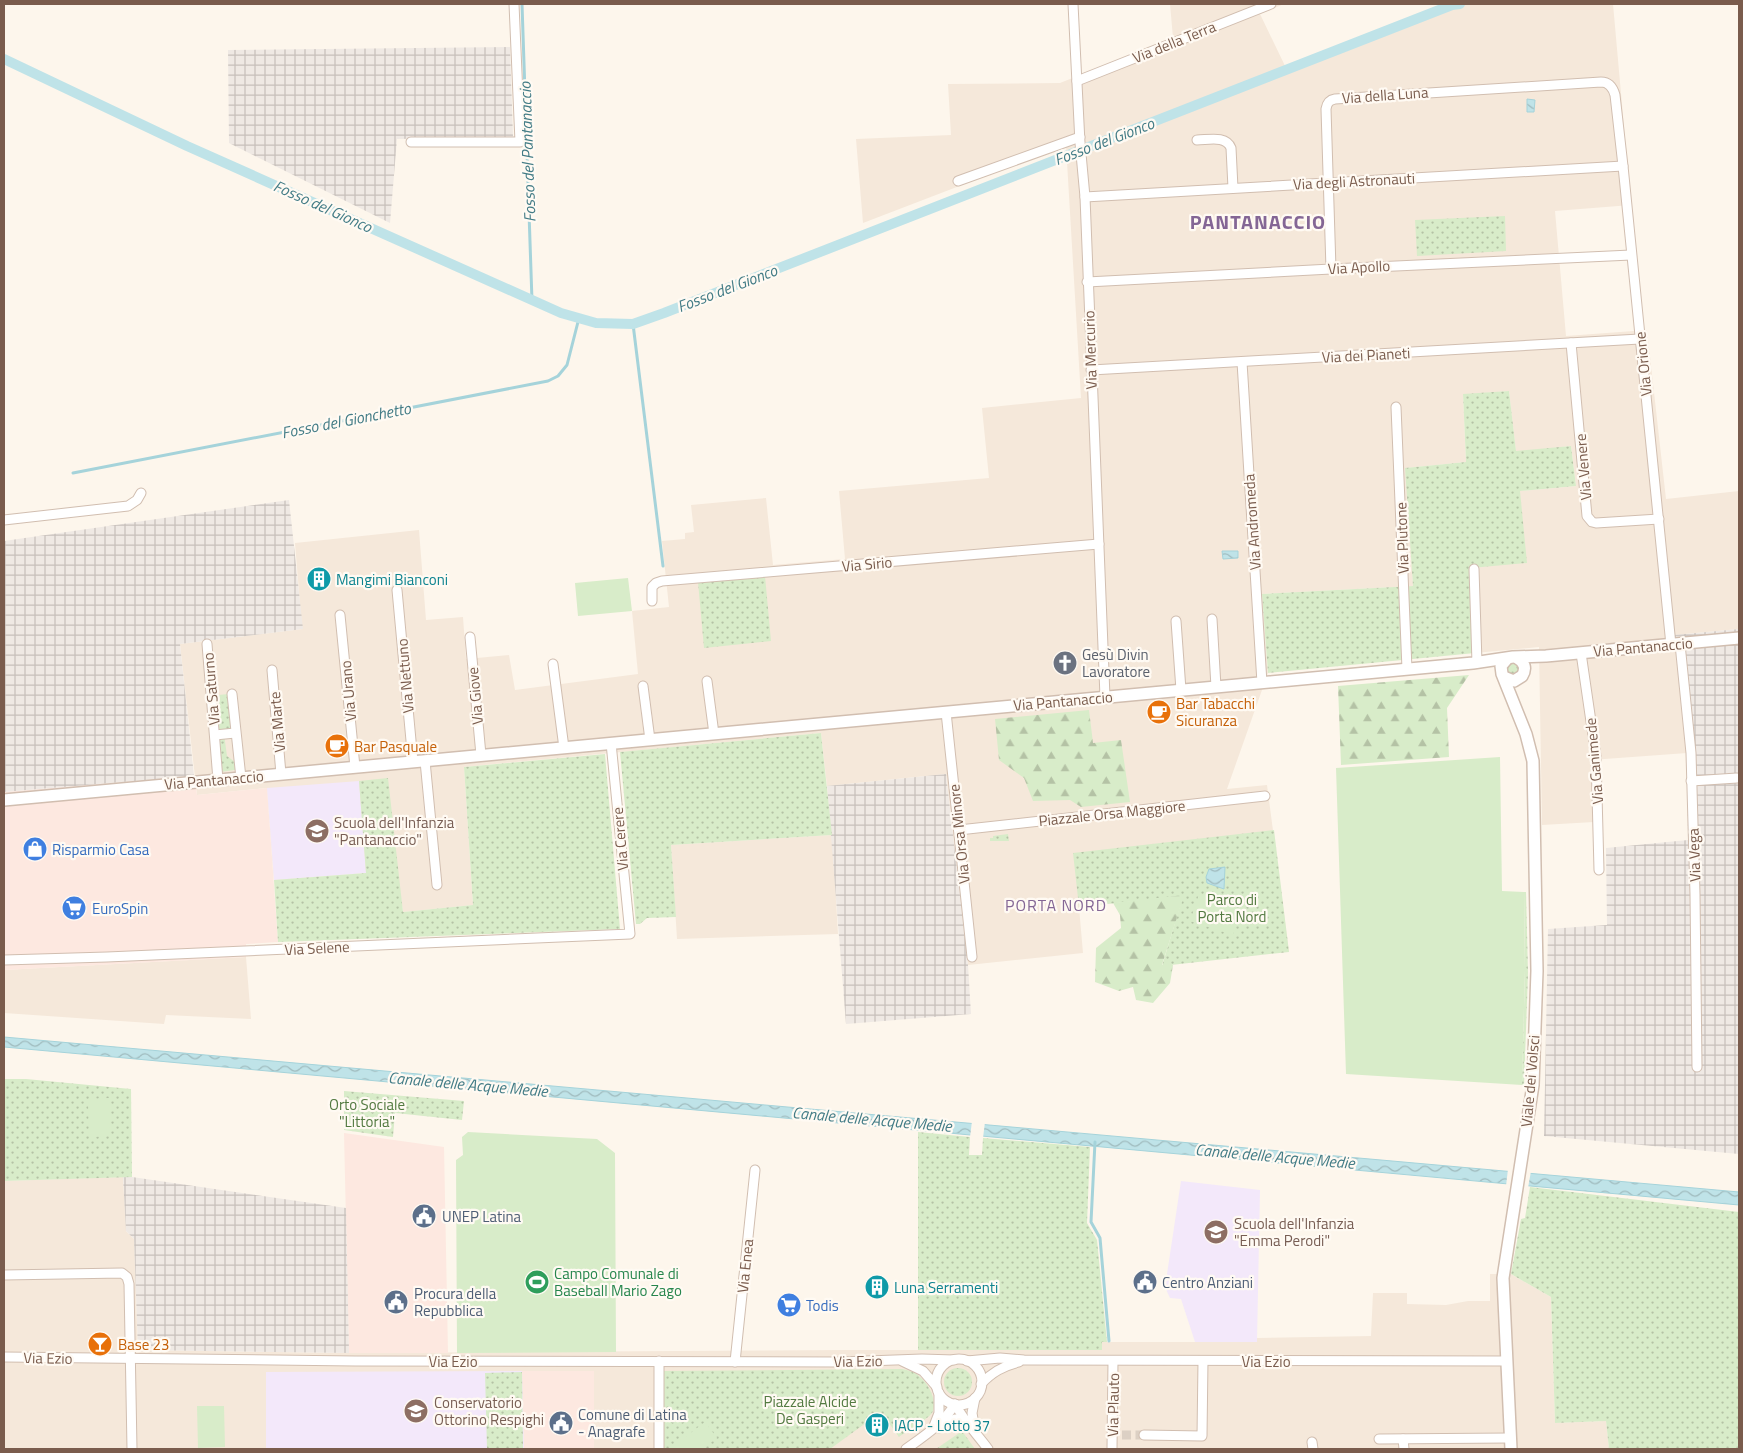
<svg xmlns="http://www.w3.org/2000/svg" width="1743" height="1453" font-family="'Titillium Web',sans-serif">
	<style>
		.residential { fill: #f5e8da }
		.commercial { fill: #fde8e0 }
		.industrial { fill: url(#industrial-grid) }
		.education { fill: #f3e8fa }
		.green { fill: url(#green-dots) }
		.forest { fill: url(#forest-firs) }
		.pitch { fill: #d8ecc9 }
		.water { fill: url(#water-waves); stroke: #a5d3da }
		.pier { fill: #fdf6ec }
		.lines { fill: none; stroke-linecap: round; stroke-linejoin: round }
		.stream { stroke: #a5d3da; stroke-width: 3 }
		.canal { stroke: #bfe3e8; stroke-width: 10 }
		.minor-tunnel { stroke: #dcd0c4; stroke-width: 9; stroke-dasharray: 9 4.5; stroke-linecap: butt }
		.minor-casing { stroke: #d1beb0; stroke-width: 11 }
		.tertiary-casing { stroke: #d1beb0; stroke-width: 14 }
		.minor { stroke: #fff; stroke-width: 9 }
		.tertiary { stroke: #fff; stroke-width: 11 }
		.labels { text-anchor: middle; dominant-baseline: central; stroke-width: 4.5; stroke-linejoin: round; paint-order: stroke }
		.street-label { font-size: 15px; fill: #7a5c4d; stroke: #fffaf3 }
		.culture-label { font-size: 15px; fill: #0d838f; stroke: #fffaf3; text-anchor: start }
		.worship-label { font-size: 15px; fill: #5b616d; stroke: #fffaf3; text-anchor: start }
		.food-label { font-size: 15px; fill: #c56008; stroke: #fffaf3; text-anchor: start }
		.education-label { font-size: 15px; fill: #785e54; stroke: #fffaf3; text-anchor: start }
		.shop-label { font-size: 15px; fill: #366cbe; stroke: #fffaf3; text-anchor: start }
		.park-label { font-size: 15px; fill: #537a41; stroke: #fffaf3 }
		.service-label { font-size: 15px; fill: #4e5e75; stroke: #fffaf3; text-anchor: start }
		.leisure-label { font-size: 15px; fill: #27864d; stroke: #fffaf3; text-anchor: start }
		.water-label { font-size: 16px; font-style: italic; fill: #437c86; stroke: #fffaf3 }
		.neighbourhood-label { font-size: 16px; letter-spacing: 1px; fill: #846695; stroke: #fffaf3 }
		.district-label { font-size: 20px; font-weight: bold; letter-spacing: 1px; fill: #846695; stroke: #fffaf3 }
	</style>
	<defs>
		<pattern id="industrial-grid" width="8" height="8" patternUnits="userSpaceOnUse" patternTransform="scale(1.25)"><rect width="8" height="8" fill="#efe9e4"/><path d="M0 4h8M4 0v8" fill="none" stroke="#c7c0bb"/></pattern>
		<pattern id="green-dots" width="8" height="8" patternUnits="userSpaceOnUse" patternTransform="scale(1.25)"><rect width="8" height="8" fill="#d8ecc9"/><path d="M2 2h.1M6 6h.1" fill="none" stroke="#b4c2a5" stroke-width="1.8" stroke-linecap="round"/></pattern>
		<pattern id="forest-firs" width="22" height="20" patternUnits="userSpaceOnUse" patternTransform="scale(1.25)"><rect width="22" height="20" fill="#d8ecc9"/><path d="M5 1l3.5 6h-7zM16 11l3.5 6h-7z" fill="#b4c2a5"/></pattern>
		<pattern id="water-waves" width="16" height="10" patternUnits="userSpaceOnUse" patternTransform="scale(1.25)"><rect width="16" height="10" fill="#bfe3e8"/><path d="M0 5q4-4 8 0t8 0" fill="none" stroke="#a0bbbe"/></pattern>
	</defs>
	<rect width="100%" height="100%" fill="#fdf6ec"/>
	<g class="residential">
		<polygon points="1170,4 1284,4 1260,14 1287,70 1452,5 1460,4 1613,4 1631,205 1555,211 1566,336 1647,330 1666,499 1739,491 1739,629 1674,635 1687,753 1591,760 1594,822 1542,825 1539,647 1475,653 1471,568 1520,491 1576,486 1571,446 1516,452 1509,391 1463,395 1466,462 1406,468 1413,586 1262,594 1268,673 1227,789 1267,785 1289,952 1183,895 1079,907 1083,953 968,965 946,774 827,786 821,733 464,767 473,905 403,912 397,870 274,880 267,788 197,795 180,644 302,629 295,543 419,530 426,620 463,617 466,659 509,655 515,690 638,674 632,611 669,607 662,541 685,539 685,533 694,532 691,505 766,498 773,565 845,559 839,491 989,478 982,408 1081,398 1066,145 863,223 856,139 951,135 948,84 1060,83 1173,38"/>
		<polygon points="832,835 838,934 677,939 671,845"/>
		<polygon points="246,957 251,1019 166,1015 164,1024 4,1013 4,970"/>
		<polygon points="123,1177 126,1231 134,1239 138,1350 349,1353 847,1350 1102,1350 1102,1342 1256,1342 1257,1338 1371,1336 1373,1293 1407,1293 1407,1304 1446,1305 1468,1301 1490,1301 1490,1274 1511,1274 1551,1297 1555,1423 1606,1421 1609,1449 4,1449 4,1181"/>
	</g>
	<g class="commercial">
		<polygon points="194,776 197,795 267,788 278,942 246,944 246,957 4,970 4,792"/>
		<polygon points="344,1133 444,1147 448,1353 349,1353"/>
		<polygon points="522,1371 594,1371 594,1449 524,1449"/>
	</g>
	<g class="industrial">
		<polygon points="510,47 513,137 397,139 390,223 229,143 228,50"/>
		<polygon points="289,500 303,629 180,644 194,776 4,792 4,541"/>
		<polygon points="1739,629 1739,1154 1544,1136 1548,929 1607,925 1606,848 1688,840 1687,753 1674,635"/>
		<polygon points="946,774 968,965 971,1014 846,1024 827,786"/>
		<polygon points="123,1177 132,1177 346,1208 349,1353 138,1350 134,1239 126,1231"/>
	</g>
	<g class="education">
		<polygon points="359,781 366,873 274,880 267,788"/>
		<polygon points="1181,1181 1260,1190 1257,1342 1195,1342 1181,1299 1170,1298 1163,1283 1169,1280 1167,1274"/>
		<polygon points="522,1371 524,1449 266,1449 266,1372"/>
	</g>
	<g class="green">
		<polygon points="1505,216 1506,251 1417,256 1415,220"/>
		<polygon points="1509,391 1516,451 1571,446 1576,486 1520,491 1527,563 1471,568 1475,653 1268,673 1262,594 1413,586 1405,468 1466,462 1463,394"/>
		<polygon points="765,576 771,641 704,648 698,582"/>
		<polygon points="1512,661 1519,664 1520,671 1514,676 1507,673 1506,665"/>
		<polygon points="229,694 232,727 224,734 227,756 235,762 235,770 220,772 218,747 220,744 216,706 219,704 218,695"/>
		<polygon points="821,733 832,835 671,845 676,917 647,918 640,924 636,924 620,752"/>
		<polygon points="605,754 620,929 278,942 274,880 366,873 359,781 388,778 403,912 473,905 464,767"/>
		<polygon points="1274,830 1289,952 1162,966 1183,896 1079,907 1073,853"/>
		<polygon points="1008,834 1009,841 990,841 990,838 993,838 993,836"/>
		<polygon points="1524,892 1526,892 1528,973 1524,1086 1522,1085 1525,970"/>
		<polygon points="4,1079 26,1079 131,1089 132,1177 4,1181"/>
		<polygon points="344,1091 464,1101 462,1120 395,1113 393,1137 344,1130"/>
		<polygon points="918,1132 970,1137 969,1155 982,1155 983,1138 1090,1147 1087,1223 1097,1240 1107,1342 1102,1342 1102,1350 918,1350"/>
		<polygon points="1530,1187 1739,1212 1739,1449 1609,1449 1606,1421 1555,1423 1551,1297 1511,1274 1521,1219 1525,1218"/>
		<circle cx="958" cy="1382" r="14"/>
		<path d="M902 1369C908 1370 915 1372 920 1377 929 1384 938 1402 932 1413 927 1420 907 1431 899 1437L881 1412 830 1449H662V1371Z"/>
		<polygon points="522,1372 523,1449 487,1449 485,1373"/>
		<polygon points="962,1431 975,1449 936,1449"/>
	</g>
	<g class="forest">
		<polygon points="1469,675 1447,708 1449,757 1341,765 1338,686"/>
		<polygon points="1089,710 1093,743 1121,740 1130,802 1081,807 1070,800 1033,801 1024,778 999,760 995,719"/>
		<polygon points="1184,895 1162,965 1173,965 1170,983 1153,1003 1136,1000 1133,987 1119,991 1095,982 1096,948 1121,928 1120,915 1113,903"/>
	</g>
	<g class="pitch">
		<polygon points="628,578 632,611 578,616 575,583"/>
		<polygon points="1500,757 1502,891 1524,892 1525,970 1522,1085 1346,1074 1336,768"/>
		<polygon points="1199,894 1242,909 1233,935 1190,921"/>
		<polygon points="109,1098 110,1136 89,1137 88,1099"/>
		<polygon points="468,1132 597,1139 615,1153 616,1352 457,1353 456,1160 463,1155 462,1137"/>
		<polygon points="197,1406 224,1406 225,1447 198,1448"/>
		<polygon points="705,1422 717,1438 701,1449 675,1449 673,1446"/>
	</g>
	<g class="water">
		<polygon points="1527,99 1535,100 1534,112 1527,112"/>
		<polygon points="1222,551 1238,551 1238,558 1223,559"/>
		<polygon points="1225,867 1224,889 1207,883 1206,877 1209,869"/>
		<polygon points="4,1037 1739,1192 1739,1205 4,1047"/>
	</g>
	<g class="pier">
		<polygon points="972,1121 985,1122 983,1138 970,1137"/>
		<polygon points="1508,1169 1531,1171 1528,1188 1506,1186"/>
	</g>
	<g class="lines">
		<g class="stream">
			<polyline points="522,4 532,301"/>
			<polyline points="633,324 663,566"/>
			<polyline points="73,473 548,381 558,376 567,365 579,318"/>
			<polyline points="1095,1142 1091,1222 1100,1238 1109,1341"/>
		</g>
		<polyline class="canal" points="4,59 187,146 561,313 596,323 633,324 664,313 1452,5 1460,4"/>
		<polyline class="minor-tunnel" points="1122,1435 1144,1435"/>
		<defs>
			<g id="minor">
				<polyline points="1073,4 1080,143 1085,197 1105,697"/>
				<polyline points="1077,81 1271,4"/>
				<path d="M1197 140C1208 140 1226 135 1231 148L1233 188"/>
				<polyline points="411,142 520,142 514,4"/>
				<polyline points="958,181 1080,137"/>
				<polyline points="1085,197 1623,166"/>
				<path d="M1331 269 1326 109C1327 103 1329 100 1335 99L1601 82C1609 82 1613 88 1615 95L1623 166 1671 645"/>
				<polyline points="1087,282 1331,269 1631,255"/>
				<polyline points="1571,343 1587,516 1592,522 1596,523 1659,519"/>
				<polyline points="1242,362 1262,683"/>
				<polyline points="1091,370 1640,339"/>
				<polyline points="1396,407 1407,669"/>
				<polyline points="4,520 128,506 137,500 141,493"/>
				<polyline points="1474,569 1477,663"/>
				<polyline points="397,590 413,762"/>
				<polyline points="652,601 652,587 656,583 662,581 1099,544"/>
				<polyline points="340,615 355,767"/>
				<polyline points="1212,619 1216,687"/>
				<polyline points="1176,621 1181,690"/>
				<polyline points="470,637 481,755"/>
				<polyline points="207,644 218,780"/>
				<polyline points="1680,644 1691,753 1695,894 1697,1067"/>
				<polyline points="1581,653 1596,756 1599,870"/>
				<polyline points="553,664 564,748"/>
				<polyline points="272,670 281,774"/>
				<polyline points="707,681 714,734"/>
				<polyline points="643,686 650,740"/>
				<polyline points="232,694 241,778"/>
				<polyline points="946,712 972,957"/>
				<polyline points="215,735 235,733"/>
				<polyline points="425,761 437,885"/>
				<polyline points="1691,781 1737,778"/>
				<polyline points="959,830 1265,796"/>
				<polyline points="4,960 107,957 630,934 611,743"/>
				<polyline points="4,1275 122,1273 127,1277 129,1284 132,1449"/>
				<polyline points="4,1357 355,1361 840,1362 922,1359 954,1360"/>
				<circle cx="959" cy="1382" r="23"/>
				<polyline points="659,1361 659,1449"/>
				<polyline points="902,1361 923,1371 937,1387"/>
				<polyline points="967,1361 1000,1358 1024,1360 1507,1361"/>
				<polyline points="735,1362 755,1170"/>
				<path d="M981 1384C992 1372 1003 1366 1019 1362"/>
				<path d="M955 1404C964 1421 977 1434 988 1449"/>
				<polyline points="934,1426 939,1413 939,1393"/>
				<polyline points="939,1428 955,1419 963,1419"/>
				<polyline points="975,1431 972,1413 975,1398"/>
				<polyline points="1144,1435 1202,1436 1203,1361"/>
				<polyline points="1379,1439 1510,1438"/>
				<polyline points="1403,1439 1404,1449"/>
				<polyline points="1312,1442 1313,1449"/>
				<path d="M906 1449C924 1436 943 1424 955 1404"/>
				<polyline points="1112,1449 1113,1361"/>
			</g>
			<g id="tertiary">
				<polyline points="1507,659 1501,666 1502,674 1526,734 1533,761 1537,971 1533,1085 1503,1278 1511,1449"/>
				<path d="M1504 677 1514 681 1522 676C1527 668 1524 662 1517 658"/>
				<polyline points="4,800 1473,663 1513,657 1546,656 1739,638"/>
			</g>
		</defs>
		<use href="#minor" class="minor-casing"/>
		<use href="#tertiary" class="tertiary-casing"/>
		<use href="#minor" class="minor"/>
		<use href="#tertiary" class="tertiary"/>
	</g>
	<defs>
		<symbol id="building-disc" viewBox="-11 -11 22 22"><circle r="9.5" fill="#0f9aa8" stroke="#fffaf3"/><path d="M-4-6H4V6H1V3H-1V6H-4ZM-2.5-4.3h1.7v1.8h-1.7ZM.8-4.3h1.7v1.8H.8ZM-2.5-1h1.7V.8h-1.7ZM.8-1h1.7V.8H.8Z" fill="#fff"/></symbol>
		<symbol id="church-disc" viewBox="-11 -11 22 22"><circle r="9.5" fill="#6b7280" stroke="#fffaf3"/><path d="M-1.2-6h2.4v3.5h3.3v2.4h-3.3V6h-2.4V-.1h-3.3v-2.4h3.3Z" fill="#fff"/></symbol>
		<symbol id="cafe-disc" viewBox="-11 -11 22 22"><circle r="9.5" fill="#e8710a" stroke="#fffaf3"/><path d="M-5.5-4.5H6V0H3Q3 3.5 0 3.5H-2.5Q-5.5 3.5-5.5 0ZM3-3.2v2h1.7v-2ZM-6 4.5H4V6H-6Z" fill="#fff"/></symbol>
		<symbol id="school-disc" viewBox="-11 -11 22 22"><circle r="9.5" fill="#8d6e63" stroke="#fffaf3"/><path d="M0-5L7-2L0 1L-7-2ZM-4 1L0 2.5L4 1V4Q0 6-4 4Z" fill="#fff"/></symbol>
		<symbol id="shop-disc" viewBox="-11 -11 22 22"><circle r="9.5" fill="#3f7fe0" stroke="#fffaf3"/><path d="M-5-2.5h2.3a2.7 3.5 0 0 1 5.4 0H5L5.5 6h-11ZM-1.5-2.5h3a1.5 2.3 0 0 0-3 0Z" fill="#fff"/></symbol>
		<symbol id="supermarket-disc" viewBox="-11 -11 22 22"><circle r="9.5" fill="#3f7fe0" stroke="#fffaf3"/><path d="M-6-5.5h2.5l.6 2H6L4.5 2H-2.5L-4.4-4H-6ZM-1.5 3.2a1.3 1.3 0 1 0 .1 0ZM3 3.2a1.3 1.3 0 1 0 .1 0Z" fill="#fff"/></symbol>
		<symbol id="civic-disc" viewBox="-11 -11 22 22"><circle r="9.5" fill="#5c6f8a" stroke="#fffaf3"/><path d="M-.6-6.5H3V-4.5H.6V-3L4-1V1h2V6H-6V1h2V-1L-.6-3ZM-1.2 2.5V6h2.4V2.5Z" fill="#fff"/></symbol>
		<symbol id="stadium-disc" viewBox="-11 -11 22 22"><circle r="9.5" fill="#2e9e5b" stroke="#fffaf3"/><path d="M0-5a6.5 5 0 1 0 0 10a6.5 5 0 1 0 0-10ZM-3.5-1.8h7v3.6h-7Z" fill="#fff"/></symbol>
		<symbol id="bar-disc" viewBox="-11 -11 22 22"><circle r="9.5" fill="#e8710a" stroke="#fffaf3"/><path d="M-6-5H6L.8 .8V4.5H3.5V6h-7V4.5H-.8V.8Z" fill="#fff"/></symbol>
	</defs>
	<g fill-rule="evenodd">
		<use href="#building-disc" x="305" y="565" width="28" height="28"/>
		<use href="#church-disc" x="1051" y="649" width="28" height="28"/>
		<use href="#cafe-disc" x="1145" y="698" width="28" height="28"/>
		<use href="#cafe-disc" x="323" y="732" width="28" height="28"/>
		<use href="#school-disc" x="303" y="817" width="28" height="28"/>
		<use href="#shop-disc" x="21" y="835" width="28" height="28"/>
		<use href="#supermarket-disc" x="60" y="894" width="28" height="28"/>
		<use href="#civic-disc" x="410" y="1202" width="28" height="28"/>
		<use href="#school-disc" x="1202" y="1218" width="28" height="28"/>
		<use href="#stadium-disc" x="523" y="1268" width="28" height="28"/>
		<use href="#civic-disc" x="1131" y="1268" width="28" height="28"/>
		<use href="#building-disc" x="863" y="1273" width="28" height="28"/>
		<use href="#civic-disc" x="382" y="1288" width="28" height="28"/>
		<use href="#supermarket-disc" x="775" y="1291" width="28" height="28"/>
		<use href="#bar-disc" x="86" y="1330" width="28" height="28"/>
		<use href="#school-disc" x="402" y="1397" width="28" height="28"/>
		<use href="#civic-disc" x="547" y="1409" width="28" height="28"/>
		<use href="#building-disc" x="863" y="1411" width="28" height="28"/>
	</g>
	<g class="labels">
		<g class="street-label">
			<text transform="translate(1174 42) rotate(-22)">Via della Terra</text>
			<text transform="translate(1385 95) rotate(-4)">Via della Luna</text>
			<text transform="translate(1354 181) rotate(-3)">Via degli Astronauti</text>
			<text transform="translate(1359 267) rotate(-3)">Via Apollo</text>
			<text transform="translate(1090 350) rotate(-92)">Via Mercurio</text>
			<text transform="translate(1366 355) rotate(-3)">Via dei Pianeti</text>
			<text transform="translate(1643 364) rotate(-96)">Via Orione</text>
			<text transform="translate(1583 467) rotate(-95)">Via Venere</text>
			<text transform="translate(1252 522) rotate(-94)">Via Andromeda</text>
			<text transform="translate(1402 538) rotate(-92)">Via Plutone</text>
			<text transform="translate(867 564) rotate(-5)">Via Sirio</text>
			<text transform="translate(1643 647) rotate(-5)">Via Pantanaccio</text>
			<text transform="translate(405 676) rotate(-95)">Via Nettuno</text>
			<text transform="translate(211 689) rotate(-95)">Via Saturno</text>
			<text transform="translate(348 691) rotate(-95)">Via Urano</text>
			<text transform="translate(475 696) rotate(-95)">Via Giove</text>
			<text transform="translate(1063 701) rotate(-5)">Via Pantanaccio</text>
			<text transform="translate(277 722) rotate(-95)">Via Marte</text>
			<text transform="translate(1594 761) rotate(-95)">Via Ganimede</text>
			<text transform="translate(214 780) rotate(-5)">Via Pantanaccio</text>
			<text transform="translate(1112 813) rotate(-6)">Piazzale Orsa Maggiore</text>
			<text transform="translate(959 834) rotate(-96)">Via Orsa Minore</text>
			<text transform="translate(620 839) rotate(-95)">Via Cerere</text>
			<text transform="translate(1694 855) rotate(-92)">Via Vega</text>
			<text transform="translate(317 948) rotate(-3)">Via Selene</text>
			<text transform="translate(1530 1081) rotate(-85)">Viale dei Volsci</text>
			<text transform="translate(745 1266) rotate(-84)">Via Enea</text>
			<text transform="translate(48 1358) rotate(1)">Via Ezio</text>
			<text x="453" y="1361">Via Ezio</text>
			<text transform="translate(858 1361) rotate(-1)">Via Ezio</text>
			<text x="1266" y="1361">Via Ezio</text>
			<text transform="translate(1113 1405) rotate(-89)">Via Plauto</text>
		</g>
		<g class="culture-label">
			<text x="336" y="579">Mangimi Bianconi</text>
			<text x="894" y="1287">Luna Serramenti</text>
			<text x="894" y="1425">IACP - Lotto 37</text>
		</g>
		<g class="worship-label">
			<text x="1082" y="654">Gesù Divin<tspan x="1082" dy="17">Lavoratore</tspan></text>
		</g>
		<g class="food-label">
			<text x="1176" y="703">Bar Tabacchi<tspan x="1176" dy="17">Sicuranza</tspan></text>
			<text x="354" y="746">Bar Pasquale</text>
			<text x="118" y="1344">Base 23</text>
		</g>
		<g class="education-label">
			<text x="334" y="822">Scuola dell'Infanzia<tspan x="334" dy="17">"Pantanaccio"</tspan></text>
			<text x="1234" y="1223">Scuola dell'Infanzia<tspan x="1234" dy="17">"Emma Perodi"</tspan></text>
			<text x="434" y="1402">Conservatorio<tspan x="434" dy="17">Ottorino Respighi</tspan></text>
		</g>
		<g class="shop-label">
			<text x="52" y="849">Risparmio Casa</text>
			<text x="92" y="908">EuroSpin</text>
			<text x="806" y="1305">Todis</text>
		</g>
		<g class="park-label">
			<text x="1232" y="899">Parco di<tspan x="1232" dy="17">Porta Nord</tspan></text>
			<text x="367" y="1104">Orto Sociale<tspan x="367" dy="17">"Littoria"</tspan></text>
			<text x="810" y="1401">Piazzale Alcide<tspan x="810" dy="17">De Gasperi</tspan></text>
		</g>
		<g class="service-label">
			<text x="442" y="1216">UNEP Latina</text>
			<text x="1162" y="1282">Centro Anziani</text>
			<text x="414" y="1293">Procura della<tspan x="414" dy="17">Repubblica</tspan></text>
			<text x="578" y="1414">Comune di Latina<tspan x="578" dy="17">- Anagrafe</tspan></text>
		</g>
		<g class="leisure-label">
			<text x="554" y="1273">Campo Comunale di<tspan x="554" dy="17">Baseball Mario Zago</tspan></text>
		</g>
		<g class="water-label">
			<text transform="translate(1104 141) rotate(-21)">Fosso del Gionco</text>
			<text transform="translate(527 152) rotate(-92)">Fosso del Pantanaccio</text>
			<text transform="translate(323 206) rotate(24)">Fosso del Gionco</text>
			<text transform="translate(727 288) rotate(-21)">Fosso del Gionco</text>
			<text transform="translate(346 420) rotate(-11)">Fosso del Gionchetto</text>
			<text transform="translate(468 1084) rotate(5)">Canale delle Acque Medie</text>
			<text transform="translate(872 1119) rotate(5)">Canale delle Acque Medie</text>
			<text transform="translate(1275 1156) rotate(5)">Canale delle Acque Medie</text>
		</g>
		<g class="neighbourhood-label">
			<text x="1056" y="905">PORTA NORD</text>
		</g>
		<g class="district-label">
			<text x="1258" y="221">PANTANACCIO</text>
		</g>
	</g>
	<rect width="1743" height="1453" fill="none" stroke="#7a5c4d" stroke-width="10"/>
</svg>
